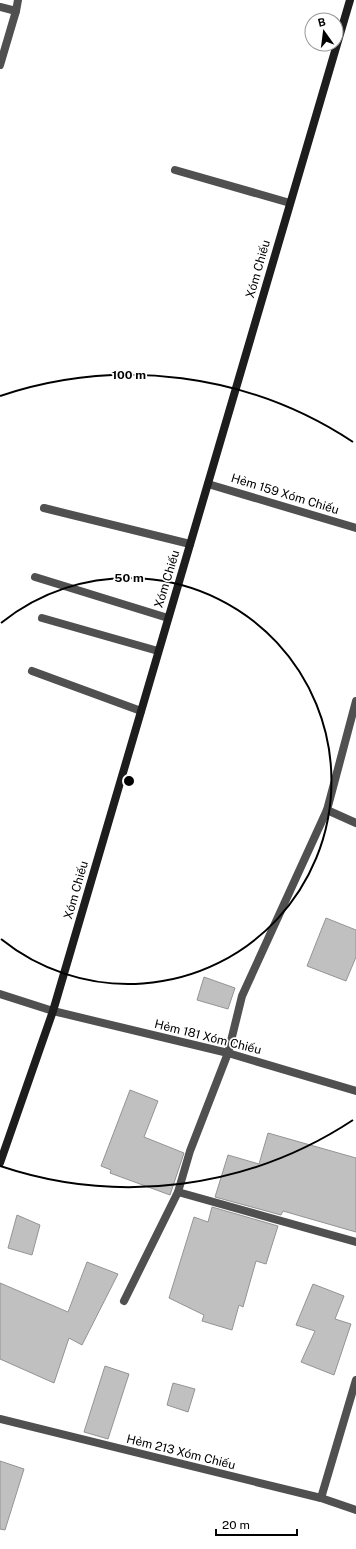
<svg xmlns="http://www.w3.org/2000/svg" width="356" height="1549" font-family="'Public Sans',sans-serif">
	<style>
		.building { fill: #c0c0c0; stroke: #949494 }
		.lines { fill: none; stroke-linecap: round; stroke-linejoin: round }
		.lane { stroke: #505050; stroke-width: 8 }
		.street { stroke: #505050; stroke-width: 8 }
		.secondary { stroke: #1d1d1d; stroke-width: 8 }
		.ring { fill: none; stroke: #000; stroke-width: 2 }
		.labels { text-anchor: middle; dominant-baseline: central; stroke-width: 3.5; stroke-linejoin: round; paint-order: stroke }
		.street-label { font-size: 12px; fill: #000; stroke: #fff }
		.centre { fill: #000; stroke: #fff; stroke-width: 2 }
		.ring-label { font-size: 12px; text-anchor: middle; font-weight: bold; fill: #000; stroke: #fff; stroke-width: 3.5; stroke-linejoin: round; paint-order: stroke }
	</style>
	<rect width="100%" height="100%" fill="#fff"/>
	<g class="building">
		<polygon points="326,918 356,930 356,957 346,981 307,966"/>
		<polygon points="204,977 235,988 228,1009 197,1000"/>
		<polygon points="130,1090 158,1101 144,1137 184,1153 170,1195 110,1173 111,1170 101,1166"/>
		<polygon points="268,1133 356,1158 356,1232 283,1211 281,1215 215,1197 228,1155 259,1164"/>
		<polygon points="212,1207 278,1226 266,1264 256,1261 243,1307 239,1305 232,1330 202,1321 204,1315 169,1298 194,1217 208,1222"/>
		<polygon points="17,1215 40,1225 32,1255 8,1248"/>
		<polygon points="87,1262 118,1274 82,1345 69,1338 54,1383 0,1359 0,1283 68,1312"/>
		<polygon points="313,1284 344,1296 335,1319 351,1324 334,1375 301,1362 315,1331 296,1325"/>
		<polygon points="105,1366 129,1374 108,1439 84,1432"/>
		<polygon points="173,1383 195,1389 188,1412 167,1405"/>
		<polygon points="0,1461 24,1469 5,1530 0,1529"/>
	</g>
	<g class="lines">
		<g class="lane">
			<polyline points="208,484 356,528"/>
			<polyline points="0,994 53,1011"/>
			<polyline points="0,1419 321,1498 356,1510"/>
		</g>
		<g class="street">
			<polyline points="0,7 16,11"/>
			<polyline points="0,65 16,11 18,0"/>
			<polyline points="175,170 290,203"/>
			<polyline points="44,508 190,544"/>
			<polyline points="35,577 168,618"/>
			<polyline points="42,618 158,651"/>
			<polyline points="32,671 141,711"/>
			<polyline points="356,701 327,810 242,996 228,1053 190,1151 178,1192 356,1242"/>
			<polyline points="327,810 356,823"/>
			<polyline points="53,1011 228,1053 356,1091"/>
			<polyline points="124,1301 178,1192"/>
			<polyline points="321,1498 356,1380"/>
		</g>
		<polyline class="secondary" points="0,1163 53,1011 350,0"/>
	</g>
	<g class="ring">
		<path d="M1 623A203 203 0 1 1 1 939"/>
		<path d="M353 1120A406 406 0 0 1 0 1166M0 396A406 406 0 0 1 353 442"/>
	</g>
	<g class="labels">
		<g class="street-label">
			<text transform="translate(258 269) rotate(-74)">Xóm Chiếu</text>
			<text transform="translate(285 494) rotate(17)">Hẻm 159 Xóm Chiếu</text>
			<text transform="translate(167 579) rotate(-73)">Xóm Chiếu</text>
			<text transform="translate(76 890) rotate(-74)">Xóm Chiếu</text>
			<text transform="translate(208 1037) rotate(14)">Hẻm 181 Xóm Chiếu</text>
			<text transform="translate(181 1452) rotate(14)">Hẻm 213 Xóm Chiếu</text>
		</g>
	</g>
	<circle cx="129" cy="781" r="6" class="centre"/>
	<g class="ring-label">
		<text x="129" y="379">100 m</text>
		<text x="129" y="582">50 m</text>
	</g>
	<g transform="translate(324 32) rotate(346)"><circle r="19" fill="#ffffff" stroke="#999999"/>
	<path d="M0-3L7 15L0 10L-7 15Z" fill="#000000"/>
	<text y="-6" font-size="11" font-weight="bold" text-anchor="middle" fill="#000000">B</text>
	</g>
	<path d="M216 1529v6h81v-6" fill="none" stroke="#000000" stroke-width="2"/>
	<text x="222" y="1529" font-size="12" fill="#000000" stroke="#ffffff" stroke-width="3" paint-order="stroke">20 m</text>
</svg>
